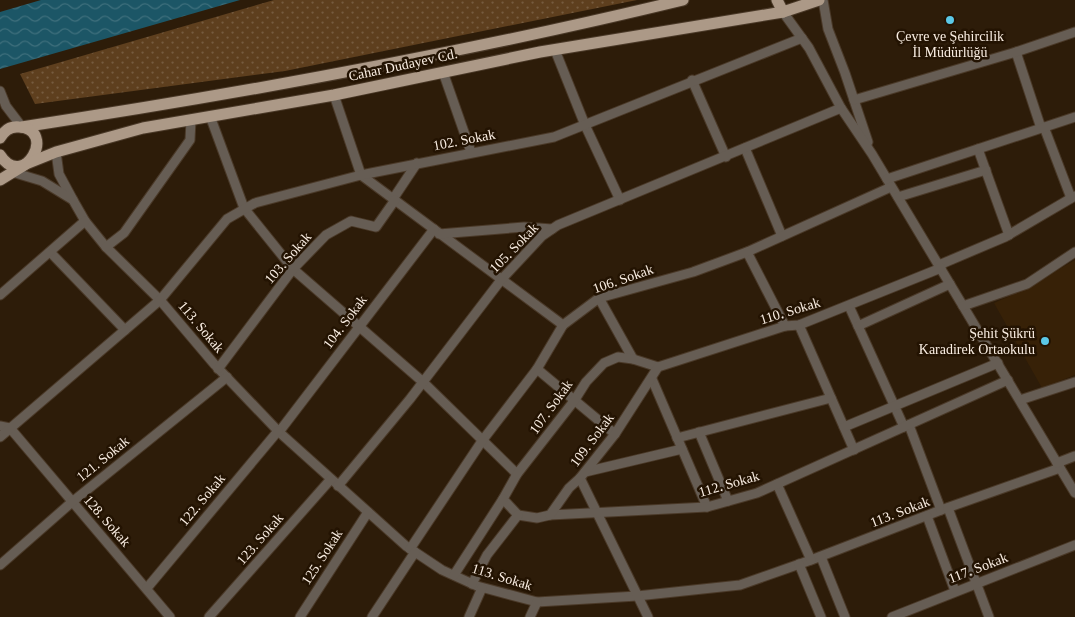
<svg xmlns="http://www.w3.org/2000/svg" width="1075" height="617" font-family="Georgia,serif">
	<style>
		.built { fill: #372107 }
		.grass { fill: url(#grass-dots) }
		.water { fill: url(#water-waves) }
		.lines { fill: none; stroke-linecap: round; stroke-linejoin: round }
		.minor-casing { stroke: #4a3928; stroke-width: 11 }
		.major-casing { stroke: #4a3928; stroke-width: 13 }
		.minor { stroke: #665d54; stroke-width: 9 }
		.major { stroke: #ac9987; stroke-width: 11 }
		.poi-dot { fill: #5bc8e7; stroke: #231302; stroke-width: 2 }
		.labels { text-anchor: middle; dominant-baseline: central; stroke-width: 5; stroke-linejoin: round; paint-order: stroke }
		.poi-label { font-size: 14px; fill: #faeee3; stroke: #231302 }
		.street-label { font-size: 14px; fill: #faeee3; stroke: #231302 }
	</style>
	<defs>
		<pattern id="grass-dots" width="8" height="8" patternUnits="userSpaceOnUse" patternTransform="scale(1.25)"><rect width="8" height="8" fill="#5e3f1e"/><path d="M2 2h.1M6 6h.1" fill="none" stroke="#765b3f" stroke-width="1.8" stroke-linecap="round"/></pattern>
		<pattern id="water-waves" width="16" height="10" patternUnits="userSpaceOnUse" patternTransform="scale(1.25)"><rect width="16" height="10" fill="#1c5666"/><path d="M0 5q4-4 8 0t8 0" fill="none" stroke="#3e6f7c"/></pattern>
	</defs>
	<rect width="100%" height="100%" fill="#2d1c09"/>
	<polygon class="built" points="1075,260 1075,375 1042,388 994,303 1021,291"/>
	<polygon class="grass" points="274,0 637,0 285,71 35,104 20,74"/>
	<polygon class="water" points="41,0 240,0 0,69 0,12"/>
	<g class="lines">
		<defs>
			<g id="minor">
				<polyline points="823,0 828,29 845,73 868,142"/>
				<polyline points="783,12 809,48 841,108 872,154 1075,493"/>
				<polyline points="555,50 585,125 620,200"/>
				<polyline points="1016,52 1041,128"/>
				<polyline points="443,72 471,152"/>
				<polyline points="692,80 726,157"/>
				<polyline points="0,91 6,106 22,127"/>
				<polyline points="334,95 361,175 563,325"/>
				<polyline points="854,100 1016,52 1075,32"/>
				<polyline points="210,116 244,208 293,269 423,382 517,474"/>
				<polyline points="1044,127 1071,198"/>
				<polyline points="745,148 782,236"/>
				<polyline points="978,149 1009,235"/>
				<polyline points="56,152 59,174 73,200"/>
				<polyline points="12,172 42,181 73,200 85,221 106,247 160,300 215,365 279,432 406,546 442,570 477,586 537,602 637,596 740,585 811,560 941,510 1060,468"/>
				<polyline points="887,179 1075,117"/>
				<polyline points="898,197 986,170"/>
				<polyline points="393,199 417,163"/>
				<polyline points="439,234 524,227 552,229"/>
				<polyline points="106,247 124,233 190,140 191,120"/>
				<polyline points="747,252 785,326"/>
				<polyline points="51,253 125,330 160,300 227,219 255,203 361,175 554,137 802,38"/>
				<polyline points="939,265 1005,237 1075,196"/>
				<polyline points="0,295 85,221"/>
				<polyline points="599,298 633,359"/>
				<polyline points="849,306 904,427"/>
				<polyline points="963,306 1027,284 1075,252"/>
				<polyline points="799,325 854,450"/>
				<polyline points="858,326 950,284"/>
				<polyline points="218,369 293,269 326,235 351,221 376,227 395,200"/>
				<polyline points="537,369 615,434"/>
				<polyline points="652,379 707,507"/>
				<polyline points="1020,400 1075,382"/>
				<polyline points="909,425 941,510"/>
				<polyline points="0,426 10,428 170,617"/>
				<polyline points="844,427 998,363"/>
				<polyline points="279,432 434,229"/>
				<polyline points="699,432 728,501"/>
				<polyline points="0,437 125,330"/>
				<polyline points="677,438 831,398"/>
				<polyline points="1057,463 1075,456"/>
				<polyline points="585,472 682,449"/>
				<polyline points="580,478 648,617"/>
				<polyline points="777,484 811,560"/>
				<polyline points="338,486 410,399 501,280 542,236 558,225 841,108"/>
				<polyline points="948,508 989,617"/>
				<polyline points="518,515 537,518 550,515 707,507 757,493 1008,380"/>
				<polyline points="518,515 503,499 517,474 574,401 586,382 604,363 618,357 633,359 658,367"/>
				<polyline points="550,515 569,488 580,478 615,434 658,367 785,326 799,325 941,268"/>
				<polyline points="927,516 955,591"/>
				<polyline points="410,549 482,441 537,369 563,325 599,298 693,272 747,252 891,187"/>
				<polyline points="821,557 845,617"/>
				<polyline points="799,564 821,617"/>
				<polyline points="0,565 72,502 227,377"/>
				<polyline points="454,575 503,499"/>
				<polyline points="472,584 487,555 518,515"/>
				<polyline points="147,588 278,431"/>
				<polyline points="209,617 331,479"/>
				<polyline points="300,617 368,512"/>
				<polyline points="372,617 415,552"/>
				<polyline points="469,617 482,588"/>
				<polyline points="530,617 537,602"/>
				<polyline points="892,617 1075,545"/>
			</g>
			<g id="major">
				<polyline points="777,0 783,12"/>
				<path d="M22 127C244 93 465 53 683 0"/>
				<path d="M0 138C4 131 10 126 19 127 58 129 24 192 0 155"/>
				<polyline points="0,180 26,164 56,152 143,128 334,95 540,52 783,12 819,0"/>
			</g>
		</defs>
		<use href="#minor" class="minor-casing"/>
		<use href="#major" class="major-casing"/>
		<use href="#minor" class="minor"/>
		<use href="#major" class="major"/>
	</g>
	<g class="poi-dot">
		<circle cx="950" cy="20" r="5"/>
		<circle cx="1045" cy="341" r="5"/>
	</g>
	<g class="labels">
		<g class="poi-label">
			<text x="950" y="36">Çevre ve Şehircilik<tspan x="950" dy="16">İl Müdürlüğü</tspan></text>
			<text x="1035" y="333" text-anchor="end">Şehit Şükrü<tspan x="1035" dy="16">Karadirek Ortaokulu</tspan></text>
		</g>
		<g class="street-label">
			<text transform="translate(403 65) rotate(-12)">Cahar Dudayev Cd.</text>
			<text transform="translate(464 140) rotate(-11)">102. Sokak</text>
			<text transform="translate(514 248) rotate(-46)">105. Sokak</text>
			<text transform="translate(288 258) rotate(-49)">103. Sokak</text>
			<text transform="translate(623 279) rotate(-19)">106. Sokak</text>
			<text transform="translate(790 311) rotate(-17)">110. Sokak</text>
			<text transform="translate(345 322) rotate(-53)">104. Sokak</text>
			<text transform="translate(201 327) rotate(50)">113. Sokak</text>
			<text transform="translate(551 407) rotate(-54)">107. Sokak</text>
			<text transform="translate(592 440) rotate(-53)">109. Sokak</text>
			<text transform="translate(103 459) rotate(-39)">121. Sokak</text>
			<text transform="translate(729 484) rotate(-16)">112. Sokak</text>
			<text transform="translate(202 500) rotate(-50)">122. Sokak</text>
			<text transform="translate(900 512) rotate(-21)">113. Sokak</text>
			<text transform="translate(107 521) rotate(49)">128. Sokak</text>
			<text transform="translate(260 539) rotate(-49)">123. Sokak</text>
			<text transform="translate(322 557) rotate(-57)">125. Sokak</text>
			<text transform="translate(978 568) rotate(-21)">117. Sokak</text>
			<text transform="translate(502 577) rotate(17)">113. Sokak</text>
		</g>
	</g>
</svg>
